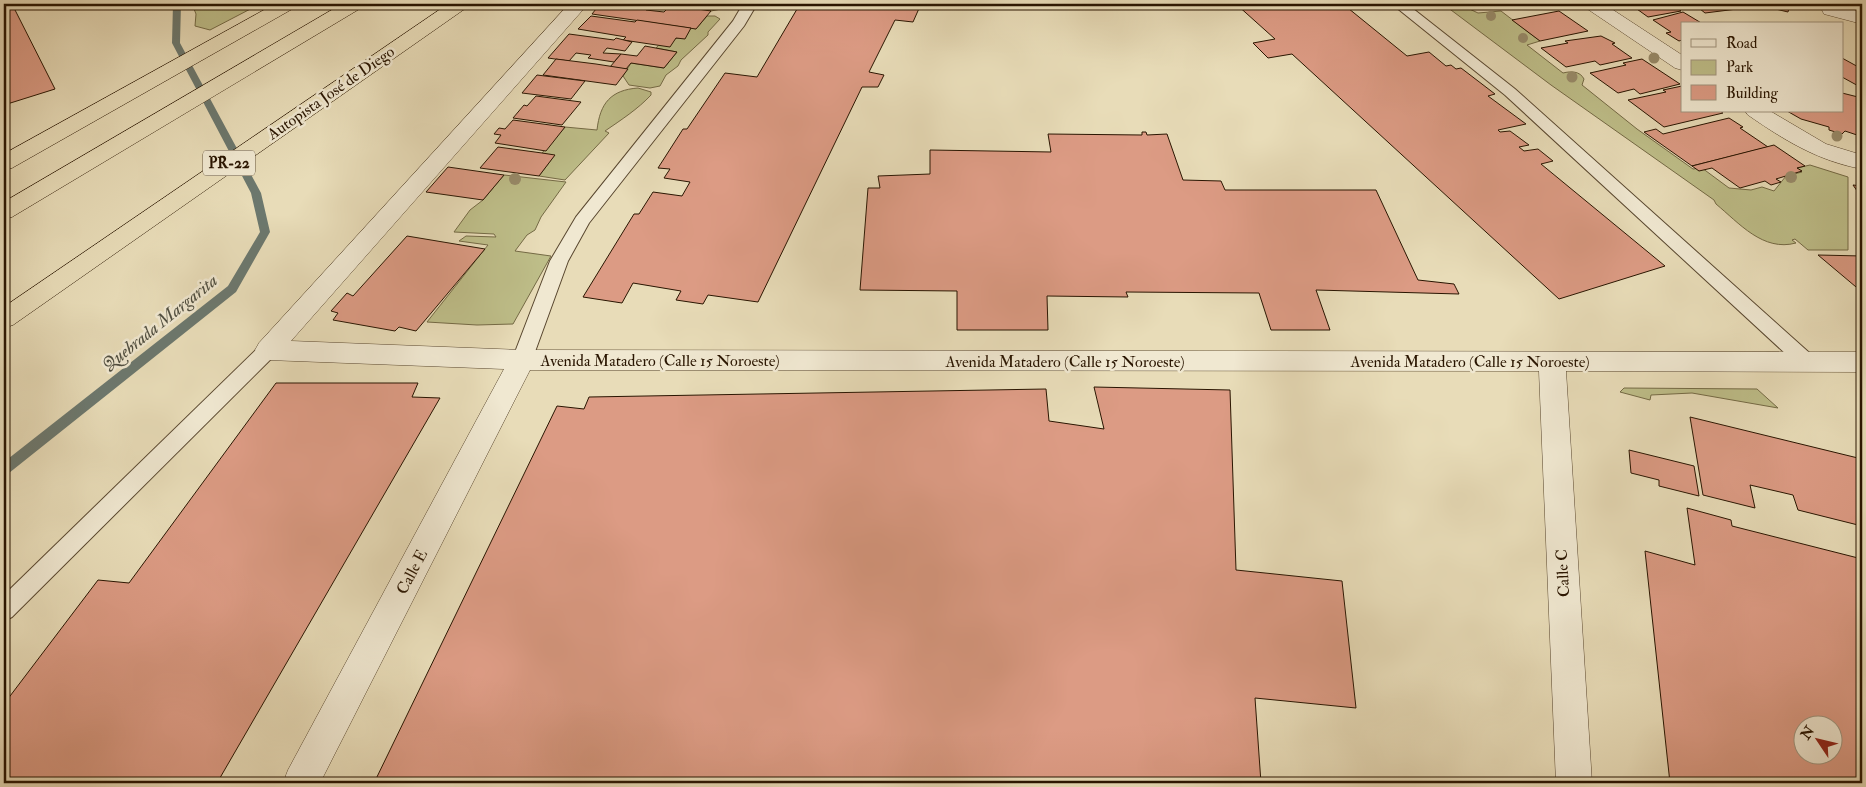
<svg xmlns="http://www.w3.org/2000/svg" width="1866" height="787" font-family="'IM FELL Double Pica',serif">
	<style>
		.green { fill: #bebe89; stroke: #746a45 }
		.lines { fill: none; stroke-linecap: round; stroke-linejoin: round }
		.stream { fill: #6c786e; fill-rule: evenodd }
		.building { fill: #dc9b84; stroke: #291501; fill-rule: evenodd }
		.lane-casing { stroke: #59472f; stroke-width: 2 }
		.street-casing { stroke: #59472f; stroke-width: 1 }
		.highway-casing { stroke: #291501; stroke-width: 1 }
		.lane { fill: #f0e8d1; fill-rule: evenodd }
		.street { fill: #f0e8d1; fill-rule: evenodd }
		.highway { fill: #e8dcb8; fill-rule: evenodd }
		.tree { fill: #988b6a }
		.labels { text-anchor: middle; dominant-baseline: central; stroke-width: 5; stroke-linejoin: round; paint-order: stroke }
		.shield { fill: #f0e8d1; stroke: #65543f; stroke-width: 1 }
		.shield-label { font-size: 15px; font-weight: bold; fill: #291501 }
		.street-label { font-size: 16px; fill: #291501; stroke: #f0e8d1 }
		.water-label { font-size: 18px; font-style: italic; fill: #504f41; stroke: #f0e8d1 }
	</style>
	<rect width="100%" height="100%" fill="#e8dcb8"/>
	<filter id="stains"><feTurbulence type="fractalNoise" baseFrequency=".004" numOctaves="4"/><feColorMatrix values="0 0 0 0 .2 0 0 0 0 .09 0 0 0 0 .02 0 0 0 .5 -.17"/></filter>
	<radialGradient id="worn" r=".72"><stop offset=".6" stop-color="#630" stop-opacity="0"/><stop offset="1" stop-color="#630" stop-opacity=".3"/></radialGradient>
	<g class="green">
		<polygon points="192,4 260,4 210,30 195,26 196,14"/>
		<polygon points="674,4 728,4 725,4 721,9 711,11"/>
		<path d="M1443 4H1459L1478 13 1501 11 1540 41 1527 45 1563 73C1571 71 1580 71 1584 79L1582 85 1637 129 1693 169 1702 168 1729 188 1751 190 1762 187 1774 191 1786 176 1802 172 1797 168 1810 165 1848 177V250H1808L1795 239 1792 240 1796 243C1763 252 1739 223 1716 204L1714 200 1551 85Z"/>
		<path d="M707 16H715L720 19 708 32V35L681 60 678 66 666 75 660 86 650 88 629 85 623 76 631 63 664 68 677 52 656 48C662 40 675 38 685 38L691 28 696 29Z"/>
		<path d="M638 88 651 92V95C638 109 621 120 605 131L609 133 565 180 539 176 554 156 542 153 565 127 597 130C600 103 611 90 638 88Z"/>
		<polygon points="504,175 566,182 541,217 535,230 527,235 515,251 551,256 513,324 477,325 427,322 488,245 459,241 466,236 496,237 494,234 454,232 470,210 483,200"/>
		<polygon points="1624,388 1757,389 1778,408 1692,393 1651,395 1650,400 1620,392"/>
	</g>
	<g class="lines">
		<polygon class="stream" points="173,4 181,4 180,43 261,193 270,232 236,292 9,473 4,474 4,462 228,286 260,232 251,193 172,43"/>
	</g>
	<g class="building">
		<polygon points="4,4 12,4 55,89 4,105"/>
		<polygon points="600,4 650,4 646,10 664,12 671,5 711,11 696,29 592,14"/>
		<polygon points="800,4 921,4 913,22 895,20 869,72 884,75 878,87 862,87 758,302 708,295 703,304 676,300 681,291 633,283 622,303 583,297 634,214 639,214 653,192 682,196 690,182 664,178 670,169 658,168 683,129 687,129 725,73 757,77"/>
		<polygon points="1236,4 1343,4 1407,56 1429,52 1446,66 1451,65 1456,69 1461,68 1495,94 1488,96 1526,124 1498,130 1500,132 1510,131 1529,145 1519,147 1524,151 1538,149 1553,161 1541,164 1665,266 1559,299 1292,54 1268,58 1253,43 1275,39"/>
		<polygon points="1493,4 1561,4 1563,8 1494,6"/>
		<polygon points="1630,4 1672,4 1681,11 1648,17"/>
		<polygon points="1678,4 1729,4 1737,9 1705,13 1694,4 1680,5"/>
		<polygon points="1755,4 1790,4 1788,12"/>
		<polygon points="1559,11 1588,31 1540,41 1512,20"/>
		<polygon points="1683,12 1703,24 1682,24 1682,40 1679,41 1666,33 1671,32 1653,20"/>
		<polygon points="591,16 635,22 637,20 691,28 685,39 676,38 670,47 623,40 626,37 578,29"/>
		<polygon points="569,34 614,40 616,38 632,42 625,51 607,48 603,53 621,54 614,62 588,58 591,55 576,53 569,61 548,58"/>
		<polygon points="1601,36 1615,43 1612,44 1632,58 1600,65 1595,61 1566,67 1541,48 1568,43 1565,41"/>
		<polygon points="645,46 677,52 664,68 631,63 626,69 610,67 621,54 637,56"/>
		<polygon points="1842,58 1862,69 1862,88 1842,77"/>
		<polygon points="556,59 596,64 628,69 616,85 543,75"/>
		<polygon points="1642,59 1680,84 1640,94 1634,89 1618,93 1590,73 1626,65 1623,63"/>
		<polygon points="537,75 585,81 571,99 522,93"/>
		<polygon points="1682,86 1682,111 1720,111 1723,113 1664,127 1628,100 1666,92 1663,90"/>
		<polygon points="1842,93 1862,98 1862,115 1858,114 1857,135 1845,131 1842,134 1829,130 1829,127 1801,119 1787,111 1842,111"/>
		<polygon points="536,96 581,102 562,125 513,118 524,105 527,106"/>
		<polygon points="1729,118 1743,127 1740,128 1768,147 1692,166 1644,132 1656,129 1663,134"/>
		<polygon points="513,120 565,127 546,151 495,143 501,135 494,134 499,128 505,129"/>
		<polygon points="1142,132 1146,132 1147,135 1167,134 1183,180 1221,181 1225,190 1376,190 1418,280 1454,284 1459,294 1316,290 1330,330 1271,330 1259,293 1126,292 1128,297 1047,296 1048,330 957,330 957,291 860,290 868,188 880,188 878,176 930,174 930,150 1051,152 1048,134 1142,135"/>
		<polygon points="1774,145 1805,166 1797,168 1802,171 1776,179 1781,182 1771,185 1765,181 1740,188 1712,168 1699,171 1692,166"/>
		<polygon points="498,147 542,153 555,155 539,176 480,168"/>
		<polygon points="448,167 504,175 483,200 426,192"/>
		<polygon points="1853,185 1862,186 1862,198"/>
		<polygon points="407,236 485,249 416,331 399,327 395,331 333,320 338,313 331,311 347,293 353,296"/>
		<polygon points="1818,255 1862,256 1862,292"/>
		<polygon points="276,383 418,383 412,397 440,398 217,783 4,783 4,704 98,580 129,583"/>
		<polygon points="1094,387 1230,390 1236,570 1342,581 1356,708 1255,698 1261,783 374,783 557,406 584,409 589,397 1046,389 1049,421 1104,429"/>
		<polygon points="1690,417 1862,459 1862,526 1798,510 1793,495 1750,485 1755,508 1703,495"/>
		<polygon points="1629,450 1694,466 1699,496 1659,486 1659,480 1631,473"/>
		<path d="M1687 508 1731 520 1732 526 1862 559V783H1670L1645 551 1695 565ZM1804 724H1834V754H1804Z"/>
	</g>
	<g class="lines">
		<defs>
			<g id="lane">
				<polygon points="743,4 757,4 744,26 589,223 568,261 532,360 529,365 522,367 515,365 512,360 550,261 576,217 733,21"/>
				<polygon points="1392,4 1407,4 1515,89 1814,357 1817,362 1814,367 1807,369 1800,367 1505,95"/>
				<polygon points="268,343 275,345 278,350 275,355 12,617 4,621 4,595 261,345"/>
			</g>
			<g id="street">
				<polygon points="569,4 588,4 291,341 522,350 1862,352 1862,372 1566,371 1592,783 1556,783 1539,371 530,370 320,783 283,783 288,770 504,369 268,360 259,357 255,350 259,343"/>
				<polygon points="1583,4 1604,4 1682,55 1682,70 1675,68 1586,8"/>
				<polygon points="1831,4 1862,12 1862,24 1824,14 1822,10 1824,6"/>
				<path d="M1745 111H1770L1826 144 1862 155V169C1818 161 1784 140 1748 115Z"/>
			</g>
			<g id="highway">
				<polygon points="275,4 297,4 294,8 12,168 4,170 4,154"/>
				<polygon points="342,4 364,4 361,8 12,217 4,219 4,202"/>
				<polygon points="448,4 469,4 466,8 13,325 4,328 4,307"/>
			</g>
		</defs>
		<use href="#lane" class="lane-casing"/>
		<use href="#street" class="street-casing"/>
		<use href="#highway" class="highway-casing"/>
		<use href="#lane" class="lane"/>
		<use href="#street" class="street"/>
		<use href="#highway" class="highway"/>
	</g>
	<g class="tree">
		<circle cx="1491" cy="16" r="5"/>
		<circle cx="1523" cy="38" r="5"/>
		<circle cx="1654" cy="58" r="5.5"/>
		<circle cx="1572" cy="77" r="5.5"/>
		<circle cx="1837" cy="136" r="5.5"/>
		<circle cx="1791" cy="177" r="6"/>
		<circle cx="515" cy="179" r="6"/>
	</g>
	<g class="labels">
		<rect class="shield" x="203" y="150.5" width="52" height="25" rx="4"/>
		<g class="shield-label">
			<text x="229" y="163">PR-22</text>
		</g>
		<g class="street-label">
			<text transform="translate(331 93) rotate(-35)">Autopista José de Diego</text>
			<text x="660" y="361">Avenida Matadero (Calle 15 Noroeste)</text>
			<text x="1065" y="362">Avenida Matadero (Calle 15 Noroeste)</text>
			<text x="1470" y="362">Avenida Matadero (Calle 15 Noroeste)</text>
			<text transform="translate(412 572) rotate(-62)">Calle E</text>
			<text transform="translate(1563 573) rotate(-93)">Calle C</text>
		</g>
		<g class="water-label">
			<text transform="translate(160 323) rotate(-39)">Quebrada Margarita</text>
		</g>
	</g>
	<rect width="1866" height="787" fill="none" stroke="#e8dcb8" stroke-width="20"/>
	<rect x="5" y="5" width="1856" height="777" fill="none" stroke="#291501" stroke-width="2.5"/>
	<rect x="10" y="10" width="1846" height="767" fill="none" stroke="#291501"/>
	<rect x="1681" y="22" width="162" height="90" fill="#f0e8d1" stroke="#a0947e"/>
	<rect x="1691" y="39" width="25" height="8" fill="#f0e8d1" stroke="#a0947e"/>
	<text x="1726" y="48" font-size="15" fill="#291501">Road</text>
	<rect x="1691" y="60" width="25" height="15" fill="#bebe89" stroke="#a0947e"/>
	<text x="1726" y="72" font-size="15" fill="#291501">Park</text>
	<rect x="1691" y="85" width="25" height="15" fill="#dc9b84" stroke="#a0947e"/>
	<text x="1726" y="98" font-size="15" fill="#291501">Building</text>
	<g transform="translate(1818 740) rotate(305)"><circle r="24" fill="#f0e8d1" stroke="#a0947e"/>
	<path d="M0-4L9 19L0 12L-9 19Z" fill="#8f2418"/>
	<text y="-8" font-size="14" font-weight="bold" text-anchor="middle" fill="#291501">N</text>
	</g>
	<rect width="100%" height="100%" filter="url(#stains)"/>
	<rect width="100%" height="100%" fill="url(#worn)"/>
</svg>
